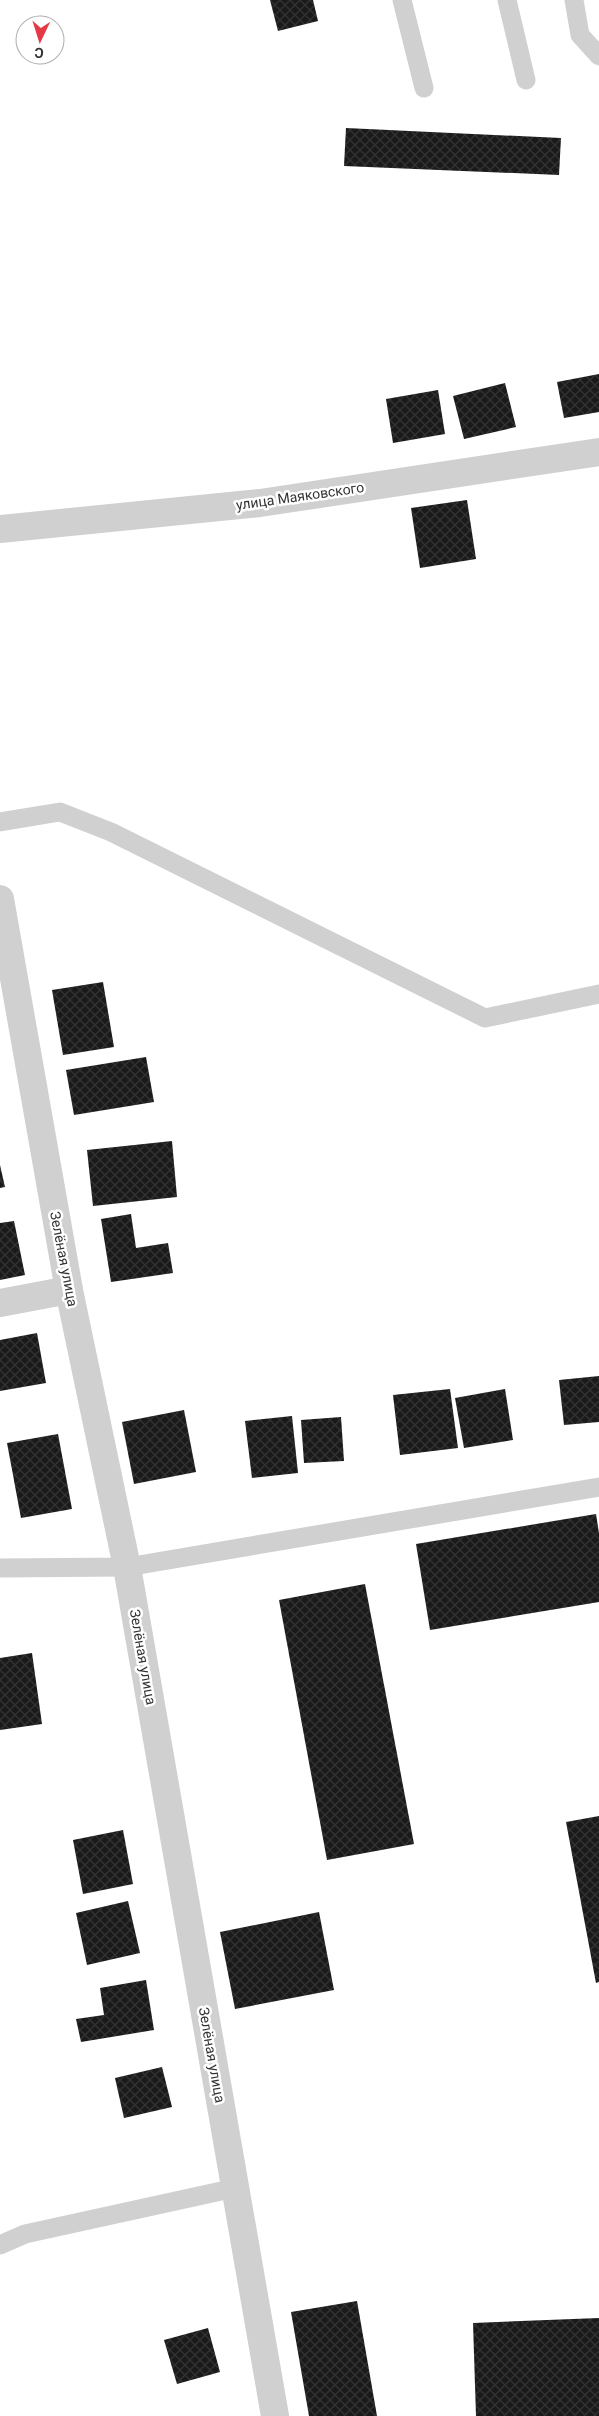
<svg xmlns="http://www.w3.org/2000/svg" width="599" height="2416" font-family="Roboto,sans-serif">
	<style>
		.building { fill: url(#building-cross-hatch) }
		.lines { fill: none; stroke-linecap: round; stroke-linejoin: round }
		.lane { stroke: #d0d0d0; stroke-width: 19 }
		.street { stroke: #d0d0d0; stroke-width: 28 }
		.labels { text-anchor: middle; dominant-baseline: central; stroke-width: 5; stroke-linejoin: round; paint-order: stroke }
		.street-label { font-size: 14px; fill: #333; stroke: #fff }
	</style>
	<defs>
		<pattern id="building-cross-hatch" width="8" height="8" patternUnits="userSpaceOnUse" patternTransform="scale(1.25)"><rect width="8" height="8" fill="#1a1a1a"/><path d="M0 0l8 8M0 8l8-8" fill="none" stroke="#333"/></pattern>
	</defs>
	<rect width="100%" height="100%" fill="#fff"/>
	<g class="building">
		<polygon points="270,0 313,0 318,21 278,31"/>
		<polygon points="346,128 561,138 559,175 344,166"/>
		<polygon points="599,374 599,412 564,418 557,382"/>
		<polygon points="505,383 516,427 464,439 453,396"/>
		<polygon points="438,390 445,434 393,443 386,399"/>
		<polygon points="467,500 476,559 420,568 411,508"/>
		<polygon points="103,982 114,1047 63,1055 52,990"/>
		<polygon points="146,1057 154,1102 74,1115 66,1070"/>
		<polygon points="172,1141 177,1197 93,1206 87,1150"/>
		<polygon points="0,1165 5,1187 0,1188"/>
		<polygon points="131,1214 136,1248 168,1243 173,1273 111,1282 101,1219"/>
		<polygon points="14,1221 25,1275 0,1280 0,1223"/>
		<polygon points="37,1333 46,1383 0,1391 0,1340"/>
		<polygon points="599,1376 599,1422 564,1425 559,1380"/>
		<polygon points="450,1389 458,1448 400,1455 393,1395"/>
		<polygon points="505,1389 513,1440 464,1448 455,1398"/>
		<polygon points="184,1410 196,1472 134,1484 122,1422"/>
		<polygon points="292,1416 298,1473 252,1478 245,1421"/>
		<polygon points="341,1417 344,1461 304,1463 301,1420"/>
		<polygon points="58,1434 72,1509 21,1518 7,1443"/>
		<polygon points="596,1514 599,1533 599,1602 430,1630 416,1544"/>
		<polygon points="365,1584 414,1844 327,1860 279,1600"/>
		<polygon points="32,1653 42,1724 0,1730 0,1658"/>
		<polygon points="599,1816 599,1982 596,1983 566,1822"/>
		<polygon points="123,1830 133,1884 83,1894 73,1840"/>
		<polygon points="128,1901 140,1953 87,1965 76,1913"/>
		<polygon points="319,1912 334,1990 235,2009 220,1932"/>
		<polygon points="146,1980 154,2030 81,2042 76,2019 104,2015 100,1988"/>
		<polygon points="162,2067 172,2107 124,2118 115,2078"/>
		<polygon points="357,2301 377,2416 309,2416 291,2312"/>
		<polygon points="599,2318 599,2416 476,2416 473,2323"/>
		<polygon points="208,2328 220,2372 177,2384 164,2340"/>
	</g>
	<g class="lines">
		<g class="lane">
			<polyline points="402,0 424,88"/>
			<polyline points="507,0 526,80"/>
			<polyline points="574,0 580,35 599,56"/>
			<polyline points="0,822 60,812 111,832 485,1018 599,994"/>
			<polyline points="0,1568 127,1567 599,1487"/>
			<polyline points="0,2245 25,2234 235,2188"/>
		</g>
		<g class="street">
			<polyline points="0,529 260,503 599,452"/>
			<polyline points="0,899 69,1290 127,1567 275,2416"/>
			<polyline points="0,1303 69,1290"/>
		</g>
	</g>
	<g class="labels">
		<g class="street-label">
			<text transform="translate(300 496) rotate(-8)">улица Маяковского</text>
			<text transform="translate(64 1259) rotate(79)">Зелёная улица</text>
			<text transform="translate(143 1657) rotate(80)">Зелёная улица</text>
			<text transform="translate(212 2055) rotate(80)">Зелёная улица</text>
		</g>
	</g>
	<g transform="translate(40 40) rotate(184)"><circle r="24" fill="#ffffff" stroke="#adadad"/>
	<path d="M0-4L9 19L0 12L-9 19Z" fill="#e63946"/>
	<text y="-8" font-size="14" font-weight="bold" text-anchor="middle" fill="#333333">С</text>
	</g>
</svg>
